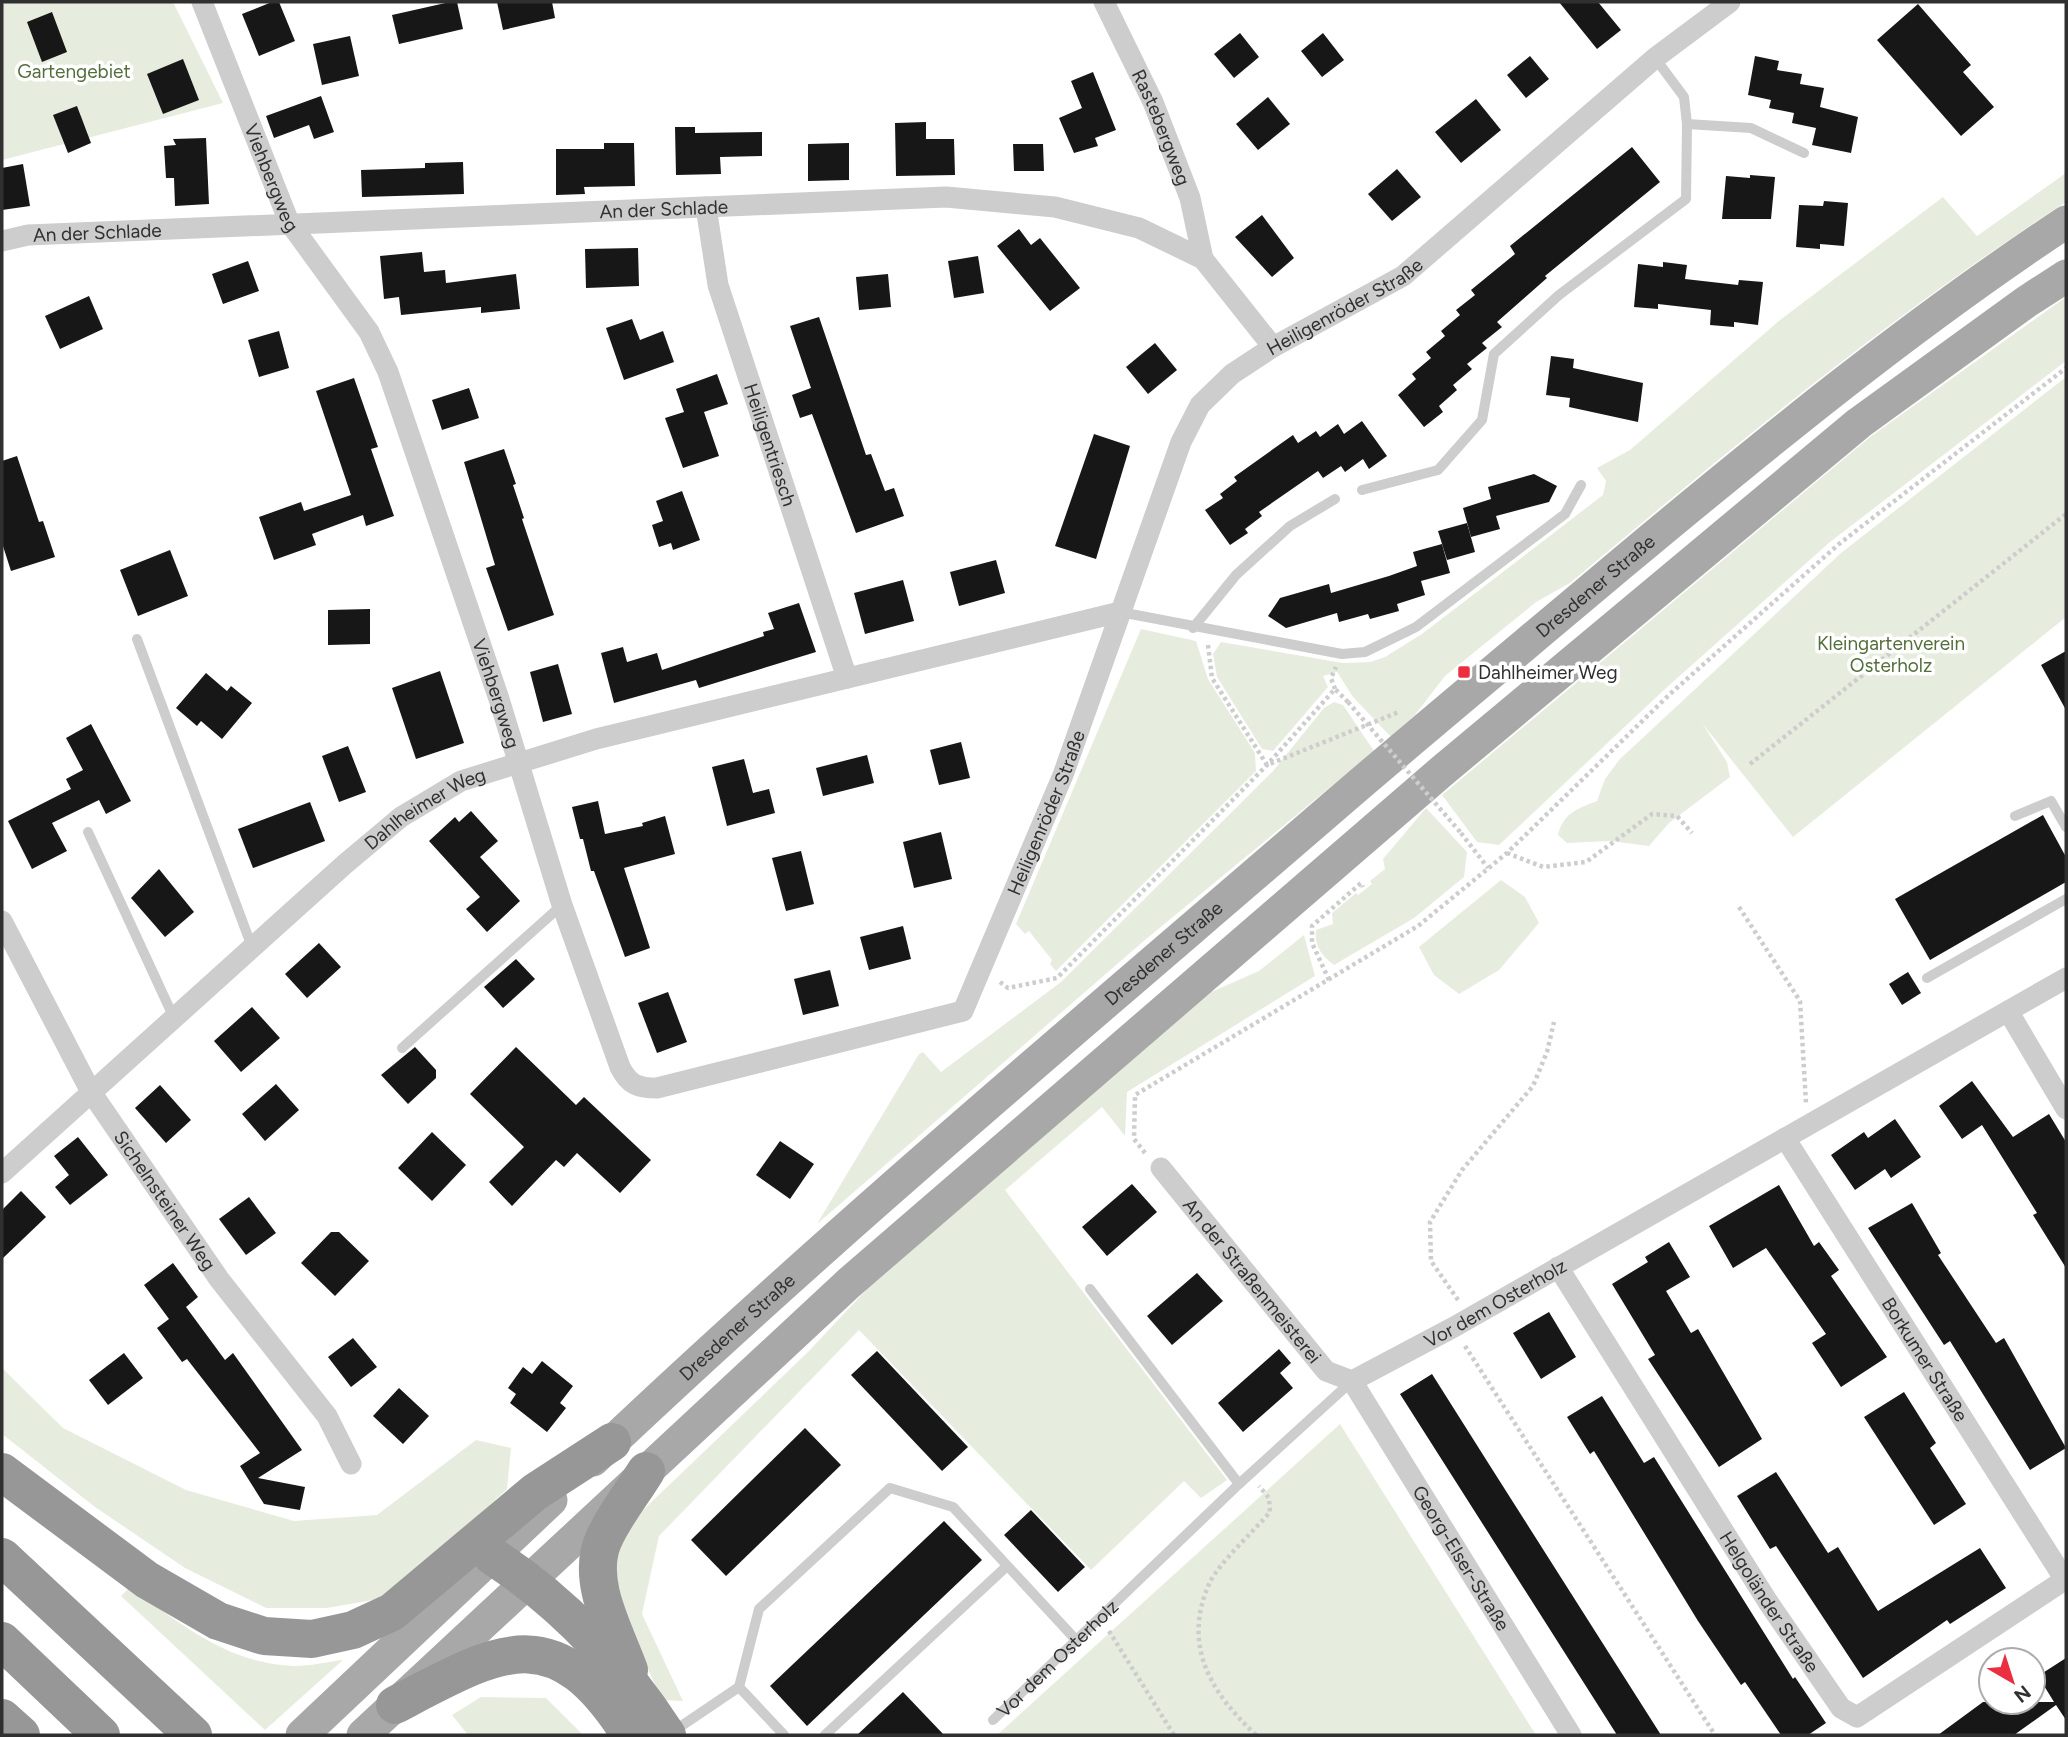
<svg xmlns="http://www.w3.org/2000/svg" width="2068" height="1737" font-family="Figtree,sans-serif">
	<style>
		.green { fill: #e7edde }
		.building { fill: #171717 }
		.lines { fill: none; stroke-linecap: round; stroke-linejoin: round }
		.path { stroke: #cdcdcd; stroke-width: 4.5; stroke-dasharray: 3.5 3.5; stroke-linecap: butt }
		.service { stroke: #cdcdcd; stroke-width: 10 }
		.minor { stroke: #cdcdcd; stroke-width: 21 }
		.primary { stroke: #a8a8a8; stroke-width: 33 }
		.motorway { stroke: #979797; stroke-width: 38 }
		.path-bridge { stroke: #cdcdcd; stroke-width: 4.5; stroke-dasharray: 3.5 3.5; stroke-linecap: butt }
		.poi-dot { fill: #eb2f41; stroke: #fff; stroke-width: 2.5 }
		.labels { text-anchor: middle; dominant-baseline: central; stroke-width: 7; stroke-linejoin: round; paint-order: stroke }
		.park-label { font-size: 19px; fill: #546e3c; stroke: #fff }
		.street-label { font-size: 19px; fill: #303030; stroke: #fff }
		.poi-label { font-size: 19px; fill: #303030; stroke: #fff; text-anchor: start }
	</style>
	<rect width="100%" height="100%" fill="#fff"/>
	<g class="green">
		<polygon points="2,2 173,2 223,103 2,160"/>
		<path d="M2066 173V202C1891 315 1730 449 1570 583L1536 602 1445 676 1415 715 1391 737 1353 697 1337 672 1323 676 1328 687 1273 751 1262 749 1217 677 1213 654 1221 642 1343 663 1370 662 1385 657 1422 634 1603 495 1606 481 1597 468 1630 450 1780 320 1943 197 1977 236Z"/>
		<polygon points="2066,297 2066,361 1830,542 1665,689 1499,845 1477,842 1442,795 1870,437"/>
		<path d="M2066 377V617L1793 837 1702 723 1727 762 1730 777 1669 823 1649 846 1610 841 1567 843 1558 835C1563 813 1577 809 1597 801L1605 779 1619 760 1841 553Z"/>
		<polygon points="1141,629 1196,641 1208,679 1255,753 1256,771 1056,971 1050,964 1052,960 1029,931 1025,934 1016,924"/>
		<polygon points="1334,702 1343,705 1374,751 1145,940 817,1224 919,1054 923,1052 941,1072 1061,982 1273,771 1324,708"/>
		<path d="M1426 808 1467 852 1464 877 1414 918 1334 965C1322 956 1314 946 1316 930L1333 924 1332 913 1356 893 1358 895 1372 884 1370 881 1385 869 1383 859Z"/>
		<polygon points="1501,880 1525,897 1539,923 1499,970 1459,994 1434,975 1419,947"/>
		<polygon points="1304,935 1315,976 1127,1092 1125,1136 1102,1107 1005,1190 1227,1480 1201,1498 1184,1481 1091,1570 859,1330 659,1536 642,1614 683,1701 662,1700 611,1589 618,1538 642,1511 808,1352 868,1288 1209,993 1259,971"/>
		<polygon points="2,1368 63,1428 186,1490 294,1521 377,1515 476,1440 511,1448 507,1489 390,1597 327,1608 266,1608 185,1568 95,1507 2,1434"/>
		<polygon points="1340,1424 1536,1735 997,1735"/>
		<path d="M130 1587C182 1625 227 1663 294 1666 310 1666 327 1662 343 1660L265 1730 121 1596Z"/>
		<polygon points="481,1697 546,1698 583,1735 468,1735 452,1715"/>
	</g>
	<g class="building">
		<polygon points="272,2 279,2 295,41 259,56 242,14"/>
		<polygon points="450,2 457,2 463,29 399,44 392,15"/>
		<polygon points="497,2 552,2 555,18 503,30"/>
		<polygon points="1559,2 1598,2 1621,30 1597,49"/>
		<polygon points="1918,4 1971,65 1963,72 1994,107 1961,136 1877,40"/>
		<polygon points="52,12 67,52 42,62 27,22"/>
		<polygon points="1240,33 1259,57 1234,78 1214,54"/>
		<polygon points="1323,33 1344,60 1322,77 1301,51"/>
		<polygon points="350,36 359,76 322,85 313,44"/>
		<polygon points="1530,56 1549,79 1526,98 1507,75"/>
		<polygon points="1755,56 1779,61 1777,70 1802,74 1800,84 1824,88 1820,107 1858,117 1851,153 1812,145 1816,128 1792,123 1794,113 1769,108 1771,100 1748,95"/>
		<polygon points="183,59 199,100 163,114 147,74"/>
		<polygon points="1093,72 1116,130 1095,138 1098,146 1074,153 1059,118 1082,108 1071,81"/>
		<polygon points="321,96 334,132 314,139 309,125 274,138 266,116"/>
		<polygon points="1268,97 1290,124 1258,150 1236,124"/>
		<polygon points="1476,99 1501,130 1461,163 1435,132"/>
		<polygon points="77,106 91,143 68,153 53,115"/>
		<polygon points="926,122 926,139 954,139 955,175 896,176 895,123"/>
		<polygon points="675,127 695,127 695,133 762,132 762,156 720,157 721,174 676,175"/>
		<polygon points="206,138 209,204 175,206 174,178 166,178 164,146 176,145 173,139"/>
		<polygon points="604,143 634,143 635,186 584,187 585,194 556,195 556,149 604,149"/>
		<polygon points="849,143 849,180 808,181 808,144"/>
		<polygon points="1013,144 1043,144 1044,171 1014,171"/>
		<polygon points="1632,147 1660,182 1545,276 1547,278 1497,322 1502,327 1482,343 1487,348 1467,364 1472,369 1453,385 1457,390 1439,406 1443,412 1424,427 1398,395 1416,379 1412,374 1431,358 1426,352 1445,336 1441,331 1460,315 1456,310 1475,295 1471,290 1515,254 1510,246"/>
		<polygon points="463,162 464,194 362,197 361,170 425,168 425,163"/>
		<polygon points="23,164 30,206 2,210 2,168"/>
		<polygon points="1397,169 1421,197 1392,221 1368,194"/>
		<polygon points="1750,175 1775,177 1771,219 1722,219 1726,176 1750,178"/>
		<polygon points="1824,201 1848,203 1844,246 1820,244 1820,249 1796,247 1799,205 1823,206"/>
		<polygon points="1262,215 1294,258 1272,277 1235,237"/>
		<polygon points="1019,229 1031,245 1040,238 1080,288 1050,311 997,246"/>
		<polygon points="638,248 639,286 586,288 585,249"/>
		<polygon points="422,252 424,272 445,270 446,283 516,274 520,309 481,313 481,307 401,315 399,297 384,299 380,256"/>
		<polygon points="978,256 984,293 954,298 948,261"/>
		<polygon points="248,261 259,291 223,304 212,274"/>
		<polygon points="1663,262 1687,265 1685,279 1738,285 1739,280 1763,282 1758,325 1734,322 1734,327 1710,325 1711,310 1658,304 1658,309 1634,307 1638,264 1663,267"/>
		<polygon points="888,274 891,307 859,310 856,277"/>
		<polygon points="89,296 103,329 60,349 45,316"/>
		<polygon points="819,317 866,455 871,454 885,491 894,488 904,516 856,533 812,414 800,418 792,395 811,388 790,326"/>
		<polygon points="632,319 640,340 663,331 674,362 624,380 606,328"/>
		<polygon points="279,331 289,368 259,377 248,340"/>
		<polygon points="1155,343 1177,370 1148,394 1126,367"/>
		<polygon points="1551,356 1574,359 1573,368 1643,383 1638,422 1569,407 1570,398 1546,395"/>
		<polygon points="717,374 728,404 704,412 719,456 683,468 665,418 684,412 676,389"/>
		<polygon points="354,378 378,447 371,449 394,516 366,526 363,515 312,534 316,545 274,560 259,517 301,502 304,511 351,495 316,391"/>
		<polygon points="469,388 479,418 442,430 432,400"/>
		<polygon points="1362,421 1387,456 1369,469 1363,459 1345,472 1341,466 1323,478 1318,471 1259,512 1262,516 1245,529 1248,533 1230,545 1205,510 1223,498 1220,494 1237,481 1234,477 1293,435 1298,443 1316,431 1320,437 1338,424 1344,434"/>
		<polygon points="1094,434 1130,446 1096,559 1055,546"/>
		<polygon points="504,449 516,484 513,485 524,518 522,519 554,615 508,631 486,568 495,565 464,462"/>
		<polygon points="17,456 39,522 43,521 55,557 11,571 2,543 2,461"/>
		<polygon points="1534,474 1557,486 1549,502 1496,516 1500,529 1471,537 1463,508 1491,499 1488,487"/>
		<polygon points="682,491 700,540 673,550 671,543 659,547 652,525 663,521 656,501"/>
		<polygon points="1467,523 1475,552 1447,560 1438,531"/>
		<polygon points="1442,544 1450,573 1421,581 1425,595 1397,604 1399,611 1370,619 1368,614 1339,622 1337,613 1286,628 1268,616 1280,598 1329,584 1331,593 1389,576 1417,566 1413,552"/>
		<polygon points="170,550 188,596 138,616 120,570"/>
		<polygon points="996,560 1005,593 959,606 950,572"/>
		<polygon points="903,580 914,621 865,634 854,593"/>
		<polygon points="799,603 816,652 699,688 696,680 614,703 601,653 623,647 627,662 657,653 662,670 764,636 763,632 774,629 768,613"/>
		<polygon points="370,609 370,644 328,645 328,610"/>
		<polygon points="2066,651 2066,710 2041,665"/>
		<polygon points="558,664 572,714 543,722 530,672"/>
		<polygon points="440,671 464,743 416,759 392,688"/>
		<polygon points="206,673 227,691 231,686 252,703 222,739 201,721 197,726 176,708"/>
		<polygon points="91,724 131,801 106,814 99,800 52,823 67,851 32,869 8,821 71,789 66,779 83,770 66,738"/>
		<polygon points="961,742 970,778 939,785 930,750"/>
		<polygon points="348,746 366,792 339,802 322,756"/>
		<polygon points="867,755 874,783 823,796 816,768"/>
		<polygon points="744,759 753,793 769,789 775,813 727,826 712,767"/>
		<polygon points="598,801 605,834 643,826 642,823 665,816 675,854 624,868 650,948 625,957 594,871 591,871 583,839 580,839 572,807"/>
		<polygon points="310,802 325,841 253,868 238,829"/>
		<polygon points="471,811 498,841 480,857 520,901 487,932 466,909 480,897 429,841 455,817 459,822"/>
		<polygon points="2043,815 2066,857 2066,882 1930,960 1895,899"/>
		<polygon points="941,832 952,879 914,888 903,842"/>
		<polygon points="801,851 814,904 786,911 772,858"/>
		<polygon points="159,869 194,912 165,937 131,898"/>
		<polygon points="903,926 911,959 869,970 860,937"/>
		<polygon points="319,943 341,967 307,998 285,974"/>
		<polygon points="516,959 535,979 503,1008 484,987"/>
		<polygon points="830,970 839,1006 803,1015 794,979"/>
		<polygon points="1908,972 1921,993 1902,1005 1889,984"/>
		<polygon points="668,992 687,1042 657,1053 638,1003"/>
		<polygon points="252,1007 280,1038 241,1072 214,1041"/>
		<polygon points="415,1047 436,1070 436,1078 408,1104 381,1075"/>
		<polygon points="516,1047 576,1105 584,1097 651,1160 620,1193 577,1153 564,1167 556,1160 512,1206 489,1182 524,1147 470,1094"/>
		<polygon points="1972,1081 2013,1137 2049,1114 2066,1142 2066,1268 2033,1215 2037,1213 1982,1125 1962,1139 1939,1106"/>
		<polygon points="276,1084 299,1110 265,1141 242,1114"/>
		<polygon points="160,1085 191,1120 166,1143 135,1108"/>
		<polygon points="1895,1119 1921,1157 1891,1178 1885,1169 1855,1190 1831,1155 1864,1132 1868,1138"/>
		<polygon points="432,1132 466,1165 432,1201 398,1168"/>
		<polygon points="78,1137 108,1175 70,1205 55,1187 69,1175 54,1156"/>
		<polygon points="780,1141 814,1164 790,1199 756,1175"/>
		<polygon points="1132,1184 1157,1212 1107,1256 1082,1227"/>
		<polygon points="1779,1185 1814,1246 1819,1242 1839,1270 1831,1276 1887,1357 1841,1387 1812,1343 1826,1334 1766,1248 1733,1268 1709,1226"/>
		<polygon points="21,1191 46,1217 2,1259 2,1210"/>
		<polygon points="249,1197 276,1233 246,1255 219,1219"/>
		<polygon points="1912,1203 1941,1253 1938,1255 1996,1343 2004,1338 2066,1448 2030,1470 1950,1341 1944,1345 1868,1228"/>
		<polygon points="331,1232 339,1232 369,1261 335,1296 301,1263"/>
		<polygon points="1669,1242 1690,1277 1666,1291 1691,1333 1698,1329 1762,1439 1719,1467 1648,1359 1655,1355 1612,1284 1648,1262 1645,1257"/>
		<polygon points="173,1263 198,1297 186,1307 225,1360 233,1353 302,1450 258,1478 305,1487 300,1510 264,1504 240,1466 260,1453 187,1359 182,1362 157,1328 169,1319 144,1285"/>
		<polygon points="1197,1273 1223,1301 1172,1345 1147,1316"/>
		<polygon points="1549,1312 1576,1357 1541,1379 1513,1333"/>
		<polygon points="353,1338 377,1367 351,1387 328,1357"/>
		<polygon points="1279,1349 1291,1363 1280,1373 1293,1388 1243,1432 1218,1403"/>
		<polygon points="877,1351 968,1447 942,1471 851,1375"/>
		<polygon points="124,1353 143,1378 108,1405 89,1380"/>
		<polygon points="542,1361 573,1386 560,1403 566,1408 547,1432 510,1403 516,1394 508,1388 523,1367 532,1374"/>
		<polygon points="1432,1374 1492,1469 1661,1735 1617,1735 1400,1394"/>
		<polygon points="399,1388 429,1416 403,1444 373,1416"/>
		<polygon points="1904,1392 1936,1443 1930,1448 1966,1504 1934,1525 1864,1417"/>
		<polygon points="1602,1396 1644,1463 1654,1457 1793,1679 1795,1677 1826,1723 1808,1735 1781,1735 1745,1682 1741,1685 1698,1621 1594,1451 1590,1454 1567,1417"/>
		<polygon points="805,1428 841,1465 726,1576 691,1540"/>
		<polygon points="1776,1472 1828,1553 1838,1547 1878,1611 1980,1548 2006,1588 1950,1624 1947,1620 1863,1678 1776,1546 1770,1549 1737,1496"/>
		<polygon points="1031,1510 1085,1567 1058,1592 1004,1535"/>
		<polygon points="944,1521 982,1560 807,1726 770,1686"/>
		<polygon points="2066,1658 2066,1720 2056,1705 2014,1735 1938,1735 1983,1702 2054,1702 2038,1676"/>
		<polygon points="903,1692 944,1735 857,1735"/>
	</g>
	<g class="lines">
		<g class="path">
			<polyline points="1208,645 1212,678 1267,765 1399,712"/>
			<polyline points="1335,689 1331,678 1336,667"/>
			<polyline points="1750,764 2066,514"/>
			<polyline points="1461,833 1488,868"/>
			<polyline points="1507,853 1543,867 1586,862 1652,814 1677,816 1692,833"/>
			<polyline points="1739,907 1800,1001 1806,1103"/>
			<polyline points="1329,980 1312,943 1312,926 1361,883 1363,887"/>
			<polyline points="1000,982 1008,988 1057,978 1267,765 1335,689 1348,702"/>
			<polyline points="1145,1153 1134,1139 1135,1095 1418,926 1507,853 1670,694 1839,544 2066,368"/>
			<polyline points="1458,1300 1431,1261 1430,1222 1462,1170 1533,1086 1547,1052 1554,1022"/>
			<polyline points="1465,1346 1715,1735"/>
			<polyline points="1109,1631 1174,1735"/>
			<path d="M1256 1735C1211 1693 1181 1645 1210 1582 1219 1563 1255 1530 1270 1512L1269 1498 1259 1486"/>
		</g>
		<g class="service">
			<polyline points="1687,124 1751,128 1804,153"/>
			<polyline points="1362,490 1438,470 1482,420 1494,354 1559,295 1686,199 1687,124 1684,97 1655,58"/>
			<polyline points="1120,612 1342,654 1365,652 1416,627 1565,514 1581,485"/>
			<polyline points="1193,628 1236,575 1290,526 1335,499"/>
			<polyline points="137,639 252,947"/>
			<polyline points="2015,816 2051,801 2066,827"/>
			<polyline points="88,832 174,1018"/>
			<polyline points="1927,978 2066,899"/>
			<polyline points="402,1048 562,905"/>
			<polyline points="1090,1289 1239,1484"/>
			<path id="s1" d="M993 1720 1239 1484 1352 1381"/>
			<polyline points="671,1733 739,1687"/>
			<polyline points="784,1735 739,1687 759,1609 890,1488 953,1507 1077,1641"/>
			<polyline points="825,1735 1007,1566"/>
		</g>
		<g class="minor">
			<path id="s2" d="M202 2 289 222 369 332 388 372 499 699 562 905 620 1067C629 1085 638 1088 657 1088L963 1011 1063 775 1181 442 1200 405 1232 374 1273 347 1403 276 1655 58 1730 2"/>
			<path id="s3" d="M1104 2 1153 102 1190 198 1203 259"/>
			<path id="s4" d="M706 207 718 285 847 678"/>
			<path id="s5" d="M2 241 28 235 946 197 1055 207 1139 228 1203 259 1273 347"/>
			<path id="s6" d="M2 921 91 1092 219 1279 327 1416 351 1464"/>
			<polyline points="2008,1011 2066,1109"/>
			<path id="s7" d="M1785 1138 2065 1580"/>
			<path id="s8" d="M1161 1168 1326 1371 1352 1381"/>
			<path id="s9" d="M2 1173 345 864 401 817 461 781 596 739 1120 612"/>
			<path id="s10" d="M1558 1267 1768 1602 1841 1708 1857 1717 2066 1579"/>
			<path id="s11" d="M1352 1381 1454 1327 2066 978"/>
			<path id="s12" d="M1352 1381 1571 1735"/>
		</g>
		<g class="primary">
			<path id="s13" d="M593 1460C831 1234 1084 1022 1333 807 1428 725 1525 645 1621 564 1765 444 1910 325 2066 222"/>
			<polyline points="302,1735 551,1500"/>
			<polyline points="363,1735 849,1283 1442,771 1859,423 2026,302 2066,276"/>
		</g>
		<g class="motorway">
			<polyline points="2,1472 147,1580 218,1621 264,1636 312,1639 353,1630 392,1612 535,1492 612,1442"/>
			<path d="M492 1556C563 1602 621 1664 667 1735"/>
			<polyline points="2,1557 193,1735"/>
			<polyline points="2,1641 101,1735"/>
			<path d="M629 1670C615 1631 586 1582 603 1541 613 1517 632 1494 646 1471"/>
			<path d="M395 1705C500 1650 554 1615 630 1735"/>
			<polyline points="2,1718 21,1735"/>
		</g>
		<polyline class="path-bridge" points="1348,702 1461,833"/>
	</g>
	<rect class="poi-dot" x="1457" y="665" width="14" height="14" rx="3.5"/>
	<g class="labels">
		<g class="park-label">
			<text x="74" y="71">Gartengebiet</text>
			<text x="1891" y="643">Kleingartenverein<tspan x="1891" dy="22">Osterholz</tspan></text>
		</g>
		<g class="street-label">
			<text stroke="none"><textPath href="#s3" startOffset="138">Rastebergweg</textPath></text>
			<text stroke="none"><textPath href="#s2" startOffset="189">Viehbergweg</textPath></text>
			<text stroke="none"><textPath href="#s5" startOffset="663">An der Schlade</textPath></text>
			<text stroke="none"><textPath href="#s5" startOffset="96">An der Schlade</textPath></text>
			<text stroke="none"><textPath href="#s2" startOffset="2338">Heiligenröder Straße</textPath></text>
			<text stroke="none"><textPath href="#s4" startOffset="247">Heiligentriesch</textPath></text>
			<text stroke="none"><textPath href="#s13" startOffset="1330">Dresdener Straße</textPath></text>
			<text stroke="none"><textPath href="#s2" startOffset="756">Viehbergweg</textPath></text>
			<text stroke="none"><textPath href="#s9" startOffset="560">Dahlheimer Weg</textPath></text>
			<text stroke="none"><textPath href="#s2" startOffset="1726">Heiligenröder Straße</textPath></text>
			<text stroke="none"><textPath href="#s13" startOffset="763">Dresdener Straße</textPath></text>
			<text stroke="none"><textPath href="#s6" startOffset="324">Sichelnsteiner Weg</textPath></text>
			<text stroke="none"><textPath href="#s8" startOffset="145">An der Straßenmeisterei</textPath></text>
			<text stroke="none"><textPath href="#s11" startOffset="163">Vor dem Osterholz</textPath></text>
			<text stroke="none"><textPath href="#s13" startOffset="196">Dresdener Straße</textPath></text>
			<text stroke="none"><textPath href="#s7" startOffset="262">Borkumer Straße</textPath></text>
			<text stroke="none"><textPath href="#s12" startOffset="208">Georg-Elser-Straße</textPath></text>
			<text stroke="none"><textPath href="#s10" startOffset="396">Helgoländer Straße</textPath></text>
			<text stroke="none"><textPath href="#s1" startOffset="89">Vor dem Osterholz</textPath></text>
		</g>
		<g class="poi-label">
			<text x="1478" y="672">Dahlheimer Weg</text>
		</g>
	</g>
	<rect width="2068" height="1737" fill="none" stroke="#303030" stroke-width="7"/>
	<g transform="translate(2012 1681) rotate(141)"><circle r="33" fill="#ffffff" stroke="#acacac" stroke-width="2"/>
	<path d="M0-5L12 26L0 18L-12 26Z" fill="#eb2f41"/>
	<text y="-10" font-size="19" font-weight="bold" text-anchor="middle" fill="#303030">N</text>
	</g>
</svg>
